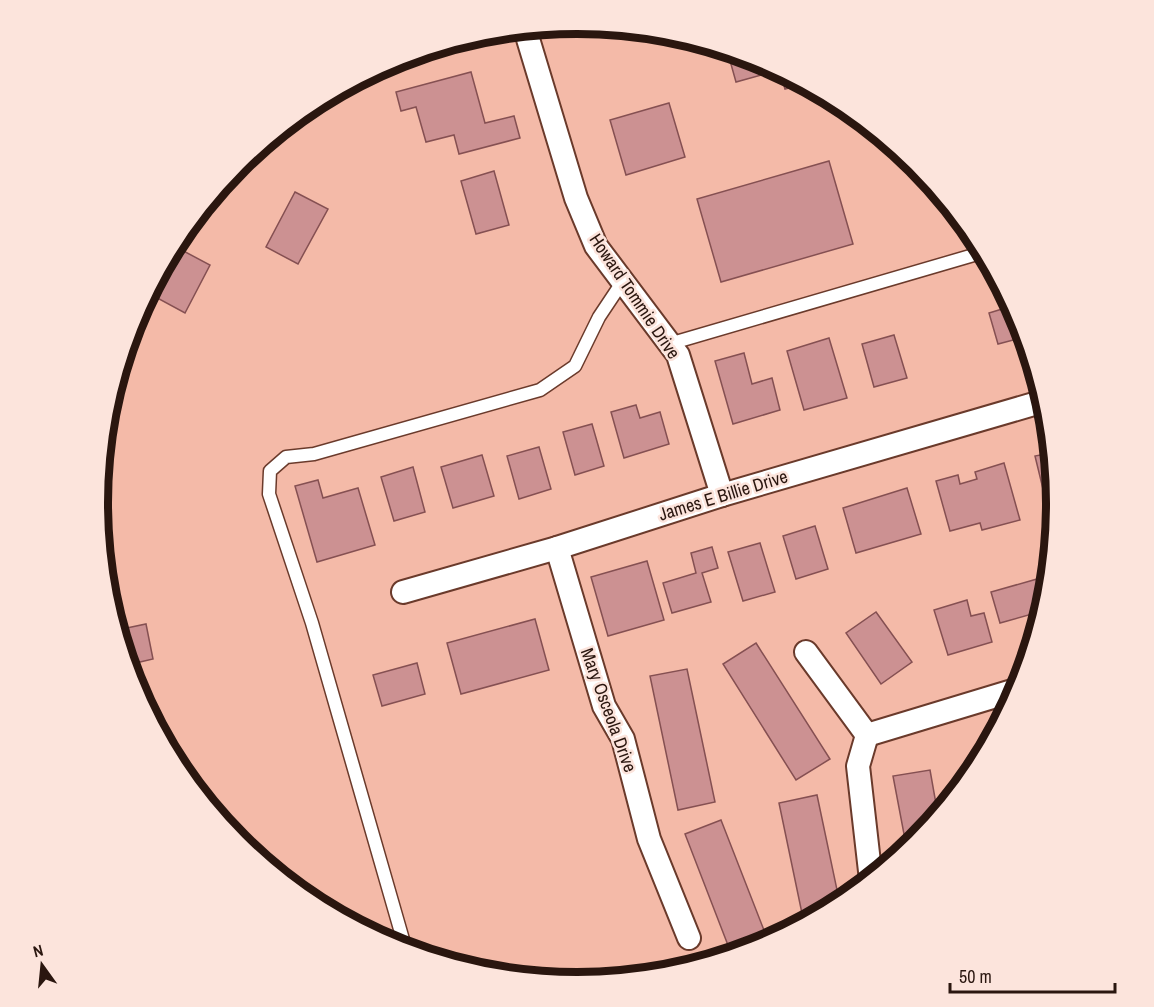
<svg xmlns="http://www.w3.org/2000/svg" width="1154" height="1007" font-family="'Archivo Narrow',sans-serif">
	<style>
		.building { fill: #cc9192; stroke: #855052; stroke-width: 1.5 }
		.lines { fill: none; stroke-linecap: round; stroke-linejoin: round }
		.service-casing { stroke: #6a3a2b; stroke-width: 15 }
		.minor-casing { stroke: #6a3a2b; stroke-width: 26 }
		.service { stroke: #fff; stroke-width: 12 }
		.minor { stroke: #fff; stroke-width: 22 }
		.labels { text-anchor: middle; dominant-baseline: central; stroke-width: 5; stroke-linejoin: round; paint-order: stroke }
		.street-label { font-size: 18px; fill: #2a160f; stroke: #fce4dc }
		.rim { fill: none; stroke: #2a160f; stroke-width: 8 }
	</style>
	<rect width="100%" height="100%" fill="#f4baa8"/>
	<g class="building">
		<polygon points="459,41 461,47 421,59 419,53"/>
		<polygon points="727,50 761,61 779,70 736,82"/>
		<polygon points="780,71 804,84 785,89"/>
		<polygon points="471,72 485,123 514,116 520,138 459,154 454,135 426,142 416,107 401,111 396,92"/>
		<polygon points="669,103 685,157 626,175 610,120"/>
		<polygon points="829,161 853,244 721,282 697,199"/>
		<polygon points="494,171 509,225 476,234 461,181"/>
		<polygon points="295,192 328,209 298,264 266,247"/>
		<polygon points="174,246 210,265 185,313 148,293"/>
		<polygon points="1012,306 1020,320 1025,337 998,344 989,313"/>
		<polygon points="894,335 907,378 874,387 862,344"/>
		<polygon points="829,338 847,398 804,410 787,351"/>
		<polygon points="744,353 752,384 772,378 780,410 733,424 715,361"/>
		<polygon points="636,405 640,418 660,412 669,444 624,458 611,412"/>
		<polygon points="592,424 604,466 575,475 563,432"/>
		<polygon points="539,447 551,489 519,499 507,456"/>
		<polygon points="1051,453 1056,504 1055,521 1051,522 1035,456"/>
		<polygon points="482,455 494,496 453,508 441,467"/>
		<polygon points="1004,463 1020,520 982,530 980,523 950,531 936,481 958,475 960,484 977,479 975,472"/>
		<polygon points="413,467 425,512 394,521 381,477"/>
		<polygon points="318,480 323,498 358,488 375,545 317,562 295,486"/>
		<polygon points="907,488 921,534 856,553 843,508"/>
		<polygon points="815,526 828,569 796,579 783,536"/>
		<polygon points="760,543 775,592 743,601 728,552"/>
		<polygon points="712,547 718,568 702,573 711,602 672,613 663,583 696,573 691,553"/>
		<polygon points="1052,547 1051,561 1047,549"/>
		<polygon points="647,561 664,620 608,636 591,577"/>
		<polygon points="1037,579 1044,606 1043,611 1000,623 991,592"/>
		<polygon points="967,600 971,616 984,613 992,642 948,655 934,610"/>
		<polygon points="876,612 912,662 881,684 846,633"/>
		<polygon points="535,619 549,670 461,694 447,643"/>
		<polygon points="146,624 153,659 127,665 117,630"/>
		<polygon points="756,643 830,759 796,780 723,664"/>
		<polygon points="417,663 425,694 382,706 373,675"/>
		<polygon points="687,669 715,802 678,810 650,676"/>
		<polygon points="930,770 938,815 916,843 907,850 893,776"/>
		<polygon points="817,795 840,904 804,923 779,803"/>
		<polygon points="721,820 767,938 731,953 685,834"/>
	</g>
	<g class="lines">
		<defs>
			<g id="service">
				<polyline points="669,344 984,252"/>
				<polyline points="406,950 312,623 269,494 270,471 286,457 314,454 540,390 575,366 599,317 623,281"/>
			</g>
			<g id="minor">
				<polyline points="525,29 576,198 596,246 678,355 722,495"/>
				<polyline points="557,548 604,706 623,739 649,839 689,938"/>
				<polyline points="403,592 557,548 722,495 1044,401"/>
				<polyline points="806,652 867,735 858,766 871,880"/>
				<polyline points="867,735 1019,689"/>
			</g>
		</defs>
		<use href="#service" class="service-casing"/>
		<use href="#minor" class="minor-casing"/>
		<use href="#service" class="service"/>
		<use href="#minor" class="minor"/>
	</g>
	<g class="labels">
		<g class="street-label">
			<text transform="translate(635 296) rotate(56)">Howard Tommie Drive</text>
			<text transform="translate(723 495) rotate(-17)">James E Billie Drive</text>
			<text transform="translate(609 710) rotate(70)">Mary Osceola Drive</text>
		</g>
	</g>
	<path d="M0 0H1154V1007H0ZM108 503a469 469 0 1 1 938 0a469 469 0 1 1-938 0Z" fill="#fce4dc" fill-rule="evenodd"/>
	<path class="rim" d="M108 503a469 469 0 1 1 938 0a469 469 0 1 1-938 0Z"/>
	<g transform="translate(42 965) rotate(345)" stroke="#fce4dc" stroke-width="4.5" paint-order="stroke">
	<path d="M0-4.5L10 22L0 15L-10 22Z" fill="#2a160f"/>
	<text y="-9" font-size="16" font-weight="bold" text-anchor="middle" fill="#2a160f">N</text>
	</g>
	<path d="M950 983v9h165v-9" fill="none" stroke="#2a160f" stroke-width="3"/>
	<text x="959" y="983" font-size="18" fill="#2a160f" stroke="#fce4dc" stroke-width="4.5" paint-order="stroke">50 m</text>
</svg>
